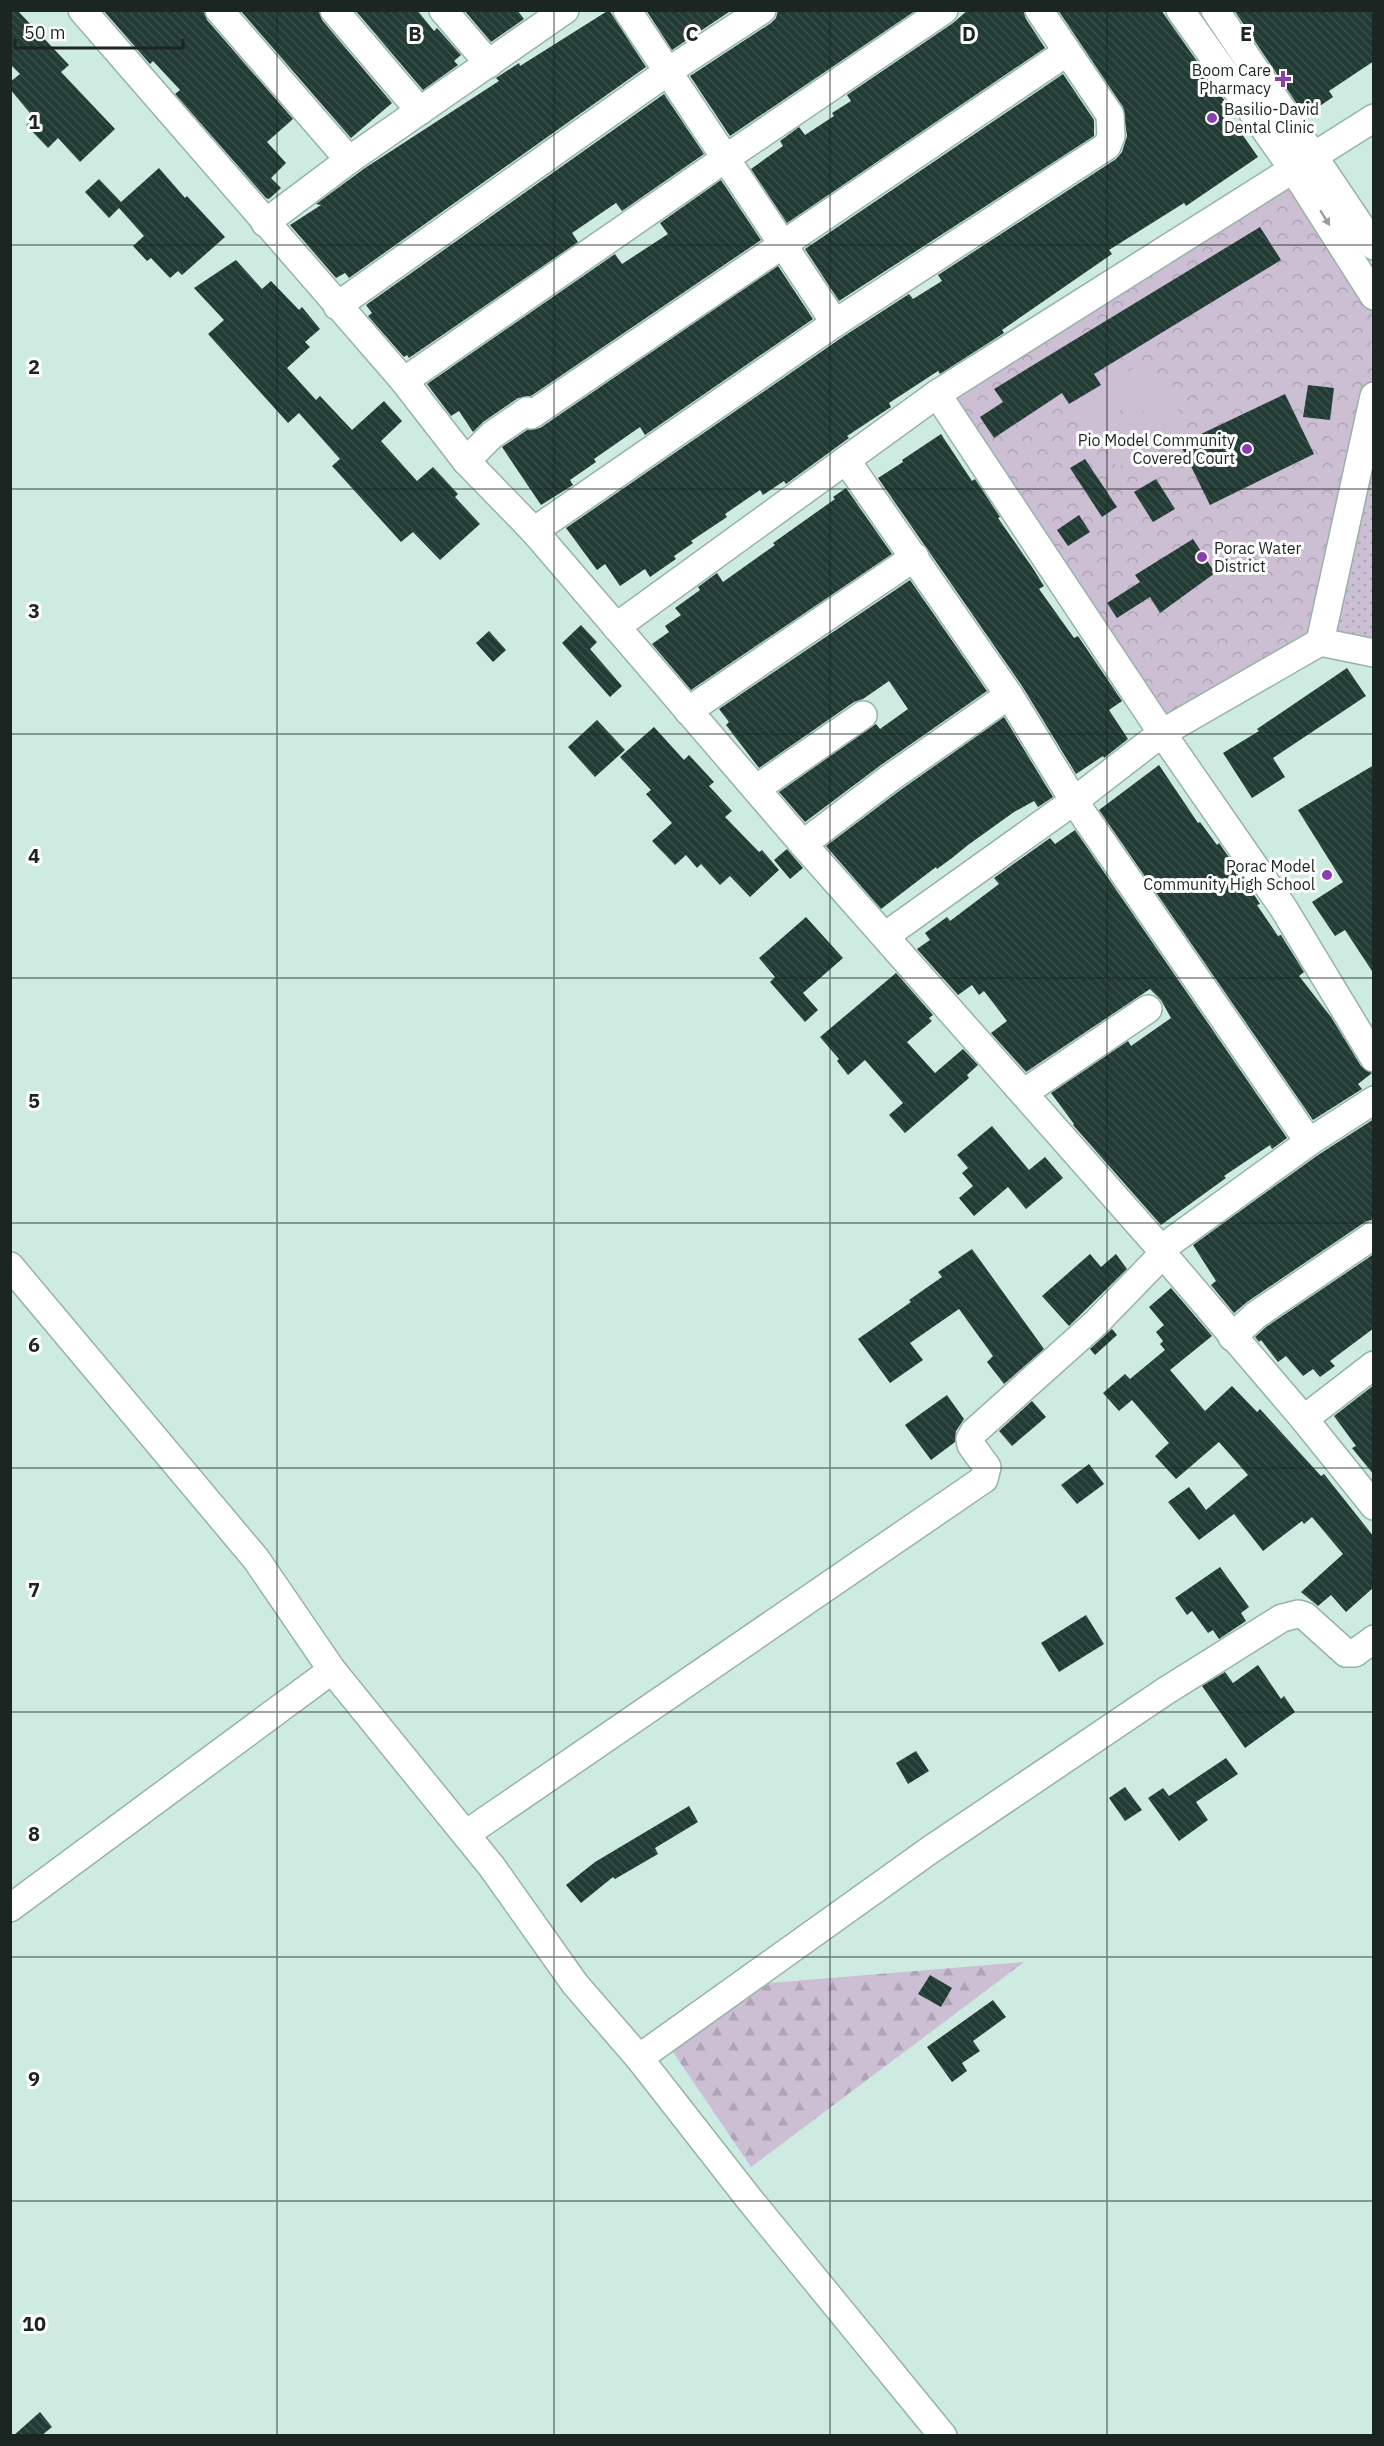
<svg xmlns="http://www.w3.org/2000/svg" width="1384" height="2446" font-family="'IBM Plex Sans',sans-serif">
	<style>
		.grass { fill: url(#grass-dots) }
		.forest { fill: url(#forest-firs) }
		.park { fill: url(#park-crowns) }
		.pitch { fill: #ccbfd3; fill-rule: evenodd }
		.building { fill: url(#building-back-hatch) }
		.lines { fill: none; stroke-linecap: round; stroke-linejoin: round }
		.minor-casing { stroke: #96b3aa; stroke-width: 30 }
		.minor { stroke: #fff; stroke-width: 27 }
		.oneway { fill: #989d9c }
		.grid { fill: none; stroke: #1b2623; stroke-width: 1.5; stroke-opacity: 0.55 }
		.poi-dot { fill: #8b3eaf; stroke: #fff; stroke-width: 2 }
		.labels { text-anchor: middle; dominant-baseline: central; stroke-width: 6; stroke-linejoin: round; paint-order: stroke }
		.poi-label { font-size: 16px; fill: #1b2623; stroke: #fff; text-anchor: end }
		.grid-label { font-size: 20px; text-anchor: middle; font-weight: bold; fill: #1b2623; stroke: #fff; stroke-width: 6; stroke-linejoin: round; paint-order: stroke }
	</style>
	<defs>
		<pattern id="grass-dots" width="8" height="8" patternUnits="userSpaceOnUse" patternTransform="scale(1.5)"><rect width="8" height="8" fill="#ccbfd3"/><path d="M2 2h.1M6 6h.1" fill="none" stroke="#afa4b5" stroke-width="1.8" stroke-linecap="round"/></pattern>
		<pattern id="forest-firs" width="22" height="20" patternUnits="userSpaceOnUse" patternTransform="scale(1.5)"><rect width="22" height="20" fill="#ccbfd3"/><path d="M5 1l3.5 6h-7zM16 11l3.5 6h-7z" fill="#afa4b5"/></pattern>
		<pattern id="park-crowns" width="20" height="18" patternUnits="userSpaceOnUse" patternTransform="scale(1.5)"><rect width="20" height="18" fill="#ccbfd3"/><path d="M2 6a3 3 0 1 1 6 0M12 15a3 3 0 1 1 6 0" fill="none" stroke="#afa4b5"/></pattern>
		<pattern id="building-back-hatch" width="6" height="6" patternUnits="userSpaceOnUse" patternTransform="scale(1.5)"><rect width="6" height="6" fill="#223b34"/><path d="M-1 5l2 2M0 0l6 6M5-1l2 2" fill="none" stroke="#394f49"/></pattern>
	</defs>
	<rect width="100%" height="100%" fill="#cdebe1"/>
	<polygon class="grass" points="1373,396 1373,653 1320,642"/>
	<polygon class="forest" points="1024,1962 751,2167 671,2049 770,1983"/>
	<polygon class="park" points="1293,169 1373,296 1373,396 1320,642 1162,733 937,394"/>
	<path class="pitch" d="M1146 360 1187 423 1117 468 1076 405ZM1136 400 1144 412 1121 427 1113 415Z"/>
	<g class="building">
		<polygon points="10,10 17,10 69,65 61,72 115,129 80,162 58,138 48,148 26,125 34,118 10,89 10,82 20,74 10,64"/>
		<polygon points="103,10 204,10 207,20 293,119 267,142 286,163 271,178 281,188 269,199 266,198 175,94 180,90 153,61 150,64"/>
		<polygon points="240,10 319,10 322,20 392,103 351,138"/>
		<polygon points="355,10 417,10 434,31 437,28 461,55 454,61 458,65 423,90"/>
		<polygon points="464,10 517,10 524,19 491,42"/>
		<polygon points="609,10 646,67 349,278 345,273 336,278 290,225 321,205 316,204 365,168 499,81 496,78 519,63 520,66"/>
		<polygon points="646,10 732,10 672,50"/>
		<polygon points="778,10 915,10 915,11 730,136 690,76 771,23 776,18"/>
		<polygon points="968,10 1023,10 1026,19 1045,48 787,223 751,169 783,146 780,141 799,127 805,135 834,116 832,113 851,101 847,95 953,23"/>
		<polygon points="1058,10 1161,10 1225,101 1221,104 1258,157 1186,206 1184,203 1109,250 1112,254 1002,330 1004,333 940,374 938,371 889,403 891,407 847,436 849,438 786,484 784,481 763,495 760,490 725,514 727,517 691,541 693,543 674,556 676,559 650,577 645,569 620,586 605,564 597,570 566,528 844,336 909,294 913,299 942,281 938,275 1116,159 1122,152 1127,136 1123,107"/>
		<polygon points="1234,10 1374,10 1374,61 1329,91 1333,97 1305,116"/>
		<polygon points="1063,74 1094,120 1094,136 839,301 805,249"/>
		<polygon points="664,94 704,154 622,211 616,203 572,233 578,242 409,358 407,355 404,357 368,316 372,313 366,305"/>
		<polygon points="159,168 185,198 187,196 225,237 182,275 178,271 170,278 151,258 147,261 133,246 144,236 119,208 109,218 85,192 99,179 121,202"/>
		<polygon points="721,180 761,240 531,396 518,398 483,422 473,432 459,411 451,416 427,384 615,254 622,264 668,234 660,223"/>
		<polygon points="1260,227 1281,260 1094,374 1101,385 1069,404 1062,393 994,438 980,417 1003,402 994,389"/>
		<polygon points="236,260 262,289 271,281 299,310 302,307 320,329 305,342 310,347 287,368 316,400 320,396 352,430 384,401 402,421 381,441 417,481 433,467 458,494 455,497 480,524 440,560 413,532 401,542 332,466 340,459 299,413 288,423 208,334 224,320 194,288"/>
		<polygon points="778,266 813,319 645,435 640,427 594,459 596,462 570,480 573,485 541,505 502,447 527,430 540,428"/>
		<polygon points="1308,385 1334,388 1330,420 1303,417"/>
		<polygon points="1285,394 1314,454 1210,505 1180,444"/>
		<polygon points="941,434 972,481 975,479 1000,517 998,518 1032,567 1044,586 1039,589 1074,638 1078,636 1122,701 1109,710 1128,739 1104,758 1103,756 1076,774 1022,686 878,478 903,462 902,460"/>
		<polygon points="1085,459 1117,507 1102,517 1070,468"/>
		<polygon points="1156,479 1175,509 1153,522 1134,492"/>
		<polygon points="846,488 892,554 691,690 652,644 669,632 665,626 681,615 675,608 700,590 698,587 717,573 723,582 775,545 773,543 835,499 833,497"/>
		<polygon points="1079,515 1090,532 1068,546 1057,530"/>
		<polygon points="1193,539 1215,573 1160,613 1150,597 1117,618 1107,603 1140,582 1135,575"/>
		<polygon points="910,580 987,691 881,765 805,822 779,792 876,724 880,729 908,709 889,681 863,699 854,702 759,768 726,725 729,722 719,709"/>
		<polygon points="581,625 597,642 590,649 622,686 610,697 562,643"/>
		<polygon points="489,631 506,650 493,662 476,643"/>
		<polygon points="1347,668 1366,696 1273,758 1285,777 1252,798 1223,753 1259,731 1257,729"/>
		<polygon points="1004,717 1053,797 1038,807 1034,801 1014,812 968,845 952,858 937,869 936,867 881,909 826,846 899,791"/>
		<polygon points="597,720 625,750 595,777 568,747"/>
		<polygon points="654,727 684,760 689,755 714,782 709,786 732,811 725,817 759,852 762,850 779,870 750,897 730,876 720,885 701,864 697,868 686,855 675,865 652,841 672,823 646,794 651,790 620,757"/>
		<polygon points="1159,765 1198,823 1200,822 1217,845 1219,843 1244,879 1260,904 1257,905 1278,936 1281,935 1304,972 1299,976 1331,1017 1361,1066 1372,1073 1358,1084 1362,1089 1313,1120 1099,810"/>
		<polygon points="1374,765 1374,974 1345,930 1335,936 1312,902 1343,882 1298,810"/>
		<polygon points="1075,830 1287,1138 1272,1149 1270,1145 1224,1176 1226,1178 1161,1225 1073,1125 1074,1124 1051,1093 1128,1041 1131,1046 1171,1018 1161,1000 1150,989 1026,1072 991,1033 1007,1021 984,991 979,995 972,985 958,995 917,949 930,940 925,933 947,917 950,921 999,884 994,878 1050,838 1055,844"/>
		<polygon points="787,849 803,868 790,879 774,860"/>
		<polygon points="806,917 843,958 803,993 818,1010 805,1022 770,982 775,977 759,958"/>
		<polygon points="896,973 933,1015 929,1018 932,1021 907,1042 935,1073 963,1049 978,1065 967,1075 969,1078 905,1133 889,1115 903,1103 865,1060 848,1075 837,1061 839,1059 820,1037"/>
		<polygon points="1374,1119 1374,1219 1365,1222 1247,1302 1234,1313 1211,1285 1216,1281 1193,1245 1318,1155"/>
		<polygon points="992,1126 1029,1170 1045,1157 1063,1178 1026,1209 1008,1187 974,1216 959,1198 973,1186 962,1173 968,1168 957,1155"/>
		<polygon points="972,1249 1044,1349 1004,1384 987,1362 993,1356 959,1309 910,1343 923,1360 890,1383 858,1339 911,1302 909,1300 942,1277 938,1272"/>
		<polygon points="1090,1254 1101,1267 1116,1254 1127,1269 1069,1326 1042,1296"/>
		<polygon points="1374,1254 1374,1328 1330,1361 1335,1366 1320,1377 1313,1369 1303,1376 1286,1356 1278,1362 1261,1340 1259,1342 1255,1337 1266,1327"/>
		<polygon points="1171,1288 1212,1336 1170,1370 1205,1411 1232,1386 1257,1412 1260,1409 1321,1476 1324,1474 1374,1537 1374,1587 1346,1612 1331,1595 1318,1606 1301,1592 1343,1554 1312,1517 1304,1524 1302,1521 1263,1551 1234,1514 1199,1540 1168,1502 1189,1487 1206,1510 1248,1475 1219,1442 1176,1479 1155,1456 1169,1443 1132,1400 1119,1411 1103,1393 1125,1374 1130,1379 1165,1350 1160,1344 1163,1341 1156,1332 1164,1325 1149,1307"/>
		<polygon points="1112,1329 1117,1335 1095,1355 1090,1349"/>
		<polygon points="1374,1385 1374,1475 1352,1448 1356,1446 1334,1416"/>
		<polygon points="947,1395 964,1419 956,1431 955,1442 931,1460 905,1425"/>
		<polygon points="1032,1401 1046,1417 1012,1446 999,1431"/>
		<polygon points="1089,1464 1104,1484 1077,1504 1061,1485"/>
		<polygon points="1220,1567 1249,1607 1241,1613 1246,1621 1219,1639 1213,1630 1208,1633 1192,1611 1187,1615 1175,1598"/>
		<polygon points="1086,1615 1104,1644 1059,1672 1041,1643"/>
		<polygon points="1258,1665 1281,1699 1284,1696 1295,1712 1245,1748 1202,1686 1225,1672 1233,1683"/>
		<polygon points="916,1751 929,1771 908,1784 896,1763"/>
		<polygon points="1226,1758 1238,1774 1196,1802 1208,1820 1179,1841 1148,1798 1163,1788 1169,1796"/>
		<polygon points="1125,1787 1142,1810 1125,1821 1109,1798"/>
		<polygon points="689,1806 698,1822 655,1848 658,1854 615,1879 613,1877 581,1903 566,1885 595,1862"/>
		<polygon points="930,1975 952,1988 941,2007 918,1994"/>
		<polygon points="993,2000 1006,2017 973,2041 980,2051 962,2063 967,2071 952,2082 927,2047"/>
		<polygon points="40,2412 52,2427 41,2436 13,2436"/>
	</g>
	<g class="lines">
		<defs>
			<g id="minor">
				<polyline points="82,10 404,381 466,461 534,531 803,844 1161,1249 1163,1254 1304,1419 1374,1506"/>
				<polyline points="219,10 349,160"/>
				<polyline points="334,10 420,111"/>
				<polyline points="443,10 489,64"/>
				<polyline points="627,10 835,323"/>
				<polyline points="1180,10 1293,169 1374,296"/>
				<polyline points="1215,10 1374,246"/>
				<polyline points="265,223 349,160 565,10"/>
				<polyline points="337,306 667,72 762,10"/>
				<polyline points="404,381 726,158 944,10"/>
				<polyline points="937,394 1162,733 1284,909 1374,1058"/>
				<polyline points="846,460 1009,695 1074,801 1309,1142"/>
				<polyline points="466,461 492,435 527,411 531,415 1067,52"/>
				<polyline points="534,531 835,323 1107,146 1111,136 1110,115 1039,10"/>
				<polyline points="616,627 937,394 1374,118"/>
				<polyline points="1320,642 1374,396"/>
				<polyline points="688,711 915,557"/>
				<polyline points="756,789 863,715"/>
				<polyline points="803,844 890,778 1009,695"/>
				<polyline points="885,936 1074,801 1162,733 1320,642 1374,653"/>
				<polyline points="1025,1092 1148,1009"/>
				<polyline points="1161,1249 1309,1142 1374,1100"/>
				<polyline points="10,1266 256,1559 332,1670 492,1867 575,1984 639,2058 750,2200 943,2436"/>
				<polyline points="1232,1337 1256,1315 1374,1235"/>
				<polyline points="1304,1419 1374,1365"/>
				<polyline points="466,1834 984,1479 987,1467 971,1445 970,1439 974,1432 1097,1322 1163,1254"/>
				<polyline points="10,1908 332,1670"/>
				<polyline points="639,2058 930,1850 1164,1692 1282,1618 1298,1614 1305,1616 1346,1653 1355,1653 1374,1639"/>
			</g>
		</defs>
		<use href="#minor" class="minor-casing"/>
		<use href="#minor" class="minor"/>
	</g>
	<defs><path id="oneway-solid" d="M-6-.8H1V-3.2L6.5 0L1 3.2V.8H-6Z" transform="scale(1.5)"/></defs>
	<use class="oneway" href="#oneway-solid" transform="translate(1325 218) rotate(58)"/>
	<path class="grid" d="M277 10V2436M554 10V2436M830 10V2436M1107 10V2436M10 245H1374M10 489H1374M10 734H1374M10 978H1374M10 1223H1374M10 1468H1374M10 1712H1374M10 1957H1374M10 2201H1374"/>
	<g class="poi-dot">
		<path d="M1280 70h6v6h6v6h-6v6h-6v-6h-6v-6h6z"/>
		<circle cx="1212" cy="118" r="6"/>
		<circle cx="1247" cy="449" r="6"/>
		<circle cx="1202" cy="557" r="6"/>
		<circle cx="1327" cy="875" r="6"/>
	</g>
	<g class="labels">
		<g class="poi-label">
			<text x="1271" y="70">Boom Care<tspan x="1271" dy="18">Pharmacy</tspan></text>
			<text x="1224" y="109" text-anchor="start">Basilio-David<tspan x="1224" dy="18">Dental Clinic</tspan></text>
			<text x="1235" y="440">Pio Model Community<tspan x="1235" dy="18">Covered Court</tspan></text>
			<text x="1214" y="548" text-anchor="start">Porac Water<tspan x="1214" dy="18">District</tspan></text>
			<text x="1315" y="866">Porac Model<tspan x="1315" dy="18">Community High School</tspan></text>
		</g>
	</g>
	<g class="grid-label">
		<text x="415" y="41">B</text>
		<text x="692" y="41">C</text>
		<text x="969" y="41">D</text>
		<text x="1246" y="41">E</text>
		<text x="34" y="129">1</text>
		<text x="34" y="374">2</text>
		<text x="34" y="618">3</text>
		<text x="34" y="863">4</text>
		<text x="34" y="1108">5</text>
		<text x="34" y="1352">6</text>
		<text x="34" y="1597">7</text>
		<text x="34" y="1841">8</text>
		<text x="34" y="2086">9</text>
		<text x="34" y="2331">10</text>
	</g>
	<rect width="1384" height="2446" fill="none" stroke="#1b2623" stroke-width="24"/>
	<path d="M15 39v9h168v-9" fill="none" stroke="#1b2623" stroke-width="3"/>
	<text x="24" y="39" font-size="18" fill="#1b2623" stroke="#ffffff" stroke-width="4.5" paint-order="stroke">50 m</text>
</svg>
